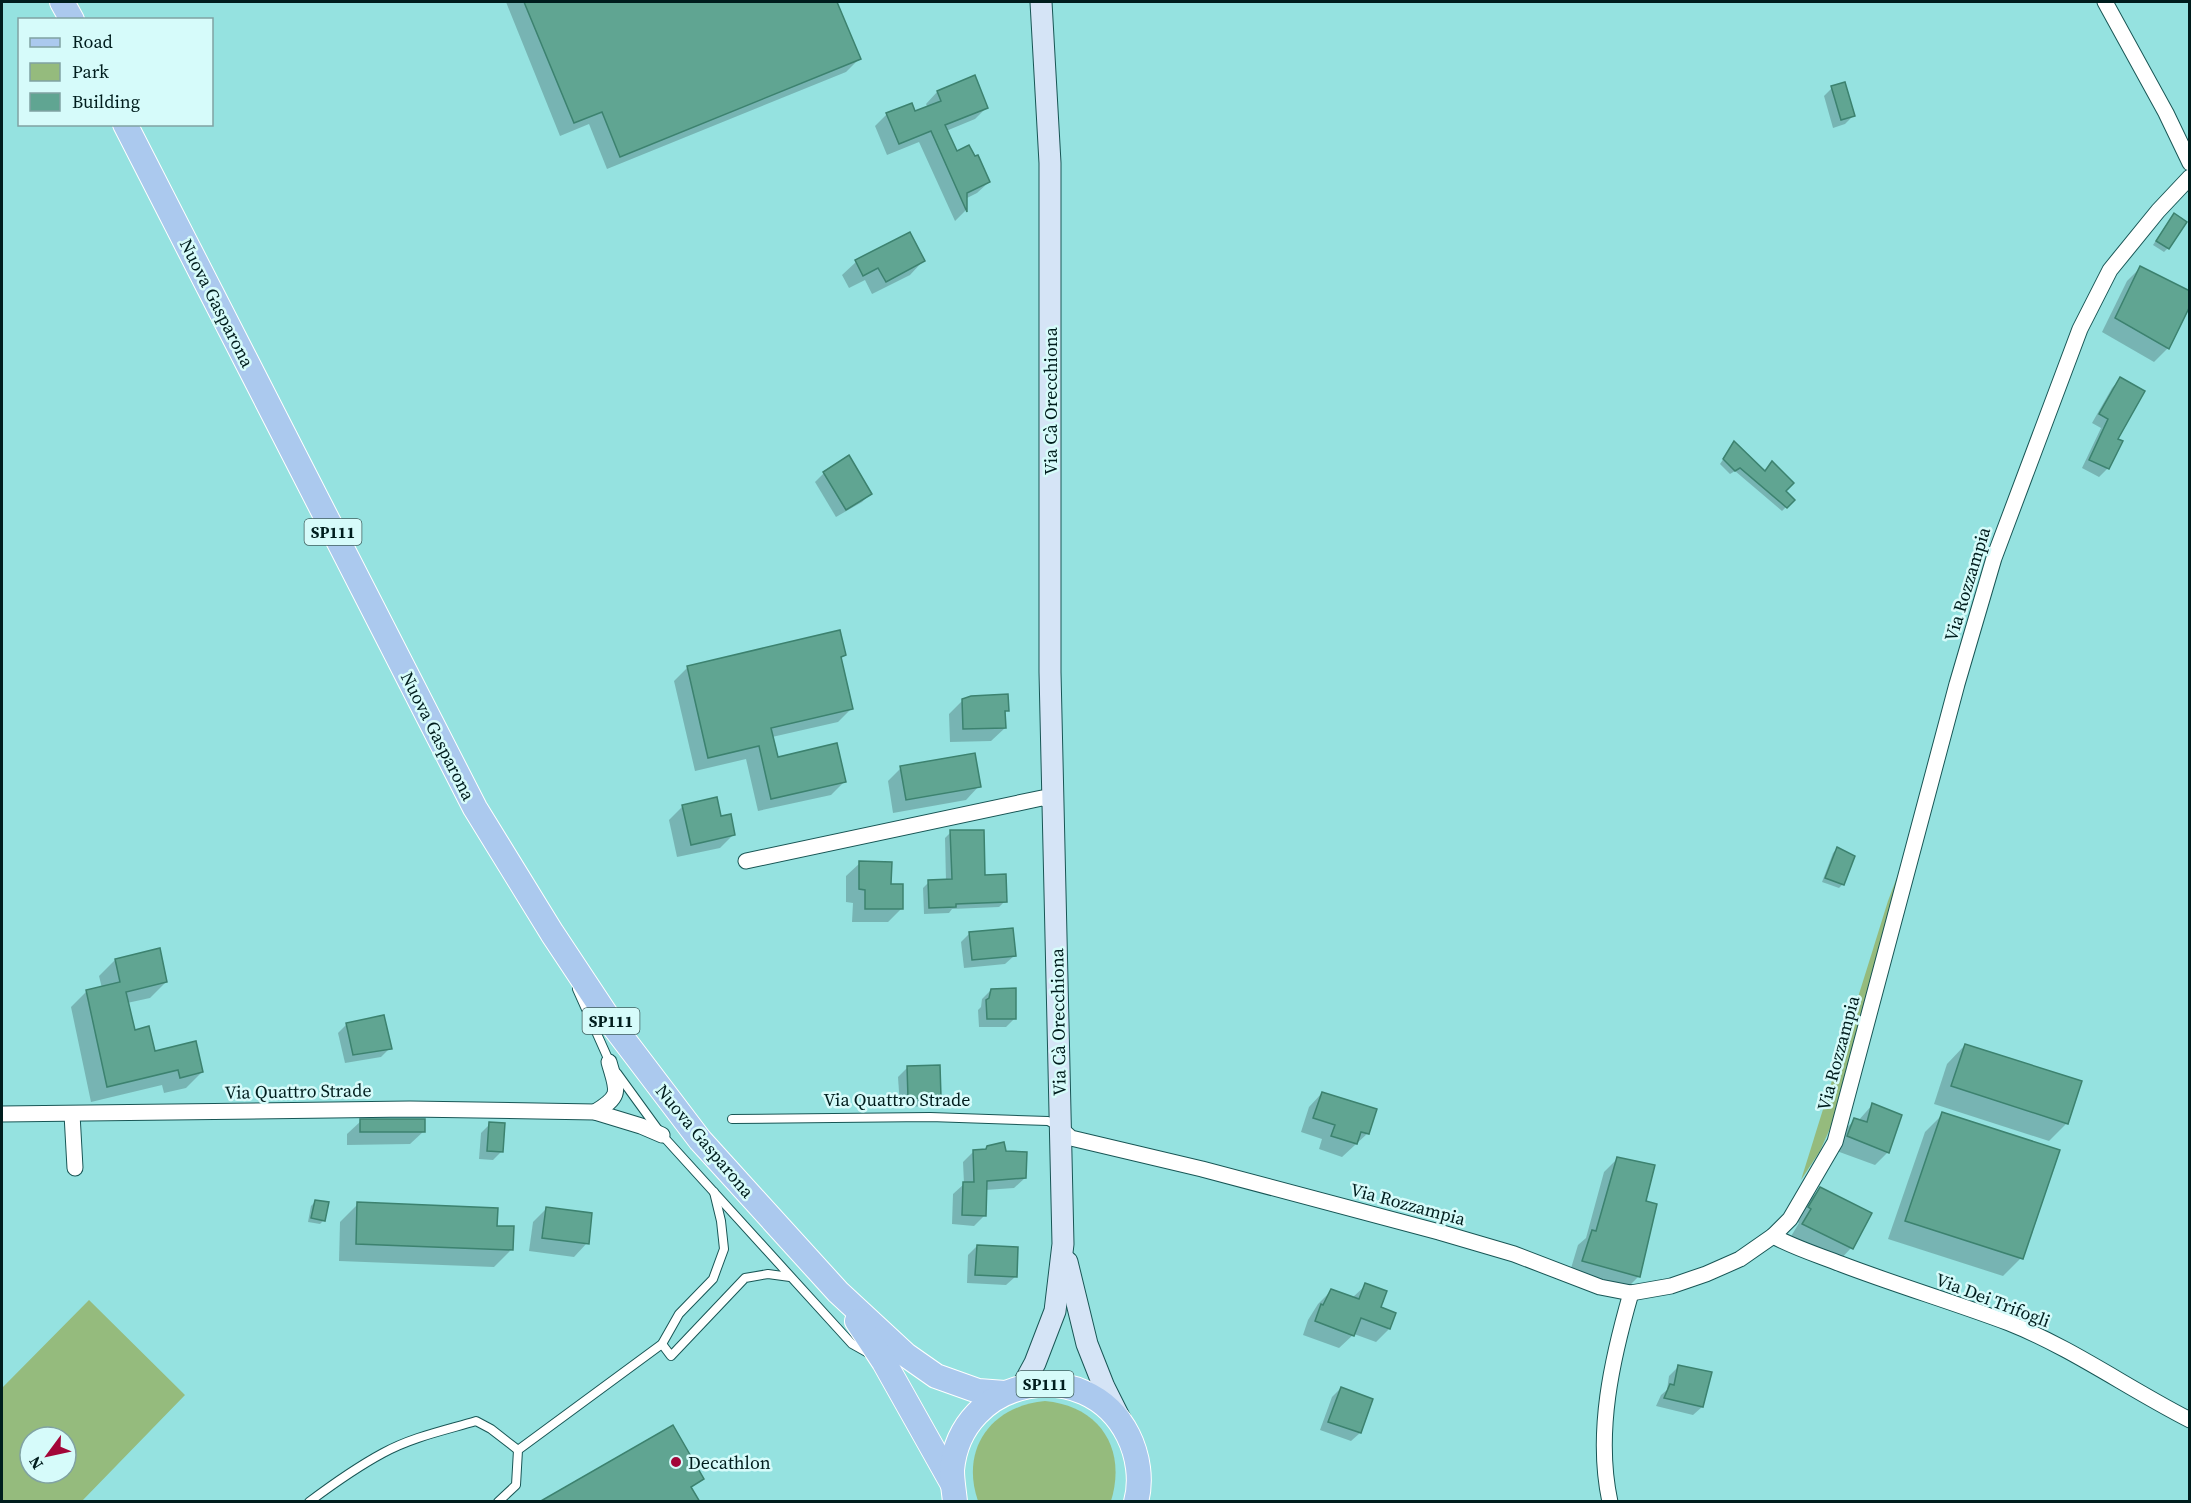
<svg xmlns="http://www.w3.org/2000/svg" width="2191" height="1503" font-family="'Source Serif 4',serif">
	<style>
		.green { fill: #95bb7d; fill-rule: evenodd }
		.shadow { fill: #0003 }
		.building { fill: #60a592; stroke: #3c826f; stroke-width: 1.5 }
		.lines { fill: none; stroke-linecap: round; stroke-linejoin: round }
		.service-casing { stroke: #185655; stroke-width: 10 }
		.minor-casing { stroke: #185655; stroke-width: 17 }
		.secondary-casing { stroke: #185655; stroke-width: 23 }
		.primary-casing { stroke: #fff; stroke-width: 26 }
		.service { stroke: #fff; stroke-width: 8 }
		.minor { stroke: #fff; stroke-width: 15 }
		.secondary { stroke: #d5e4f6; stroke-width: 21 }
		.primary { stroke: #abc9ee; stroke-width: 24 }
		.poi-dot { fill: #a30638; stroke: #d6fbfa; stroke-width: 2 }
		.labels { text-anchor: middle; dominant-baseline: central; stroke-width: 5; stroke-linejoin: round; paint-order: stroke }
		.shield { fill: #d6fbfa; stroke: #40605f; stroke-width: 1.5 }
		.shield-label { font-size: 16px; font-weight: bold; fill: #001d1d }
		.street-label { font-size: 18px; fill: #001d1d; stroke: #d6fbfa }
		.poi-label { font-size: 18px; fill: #001d1d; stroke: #d6fbfa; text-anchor: start }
	</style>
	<rect width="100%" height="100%" fill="#95e2e0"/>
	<g class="green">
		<polygon points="1908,848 1836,1115 1820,1151 1801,1180 1888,901"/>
		<path d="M89 1300 185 1395 82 1501H2V1388ZM30 1437H66V1473H30Z"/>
		<path d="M1045 1401C1100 1406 1127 1449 1111 1501H978C960 1449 991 1406 1045 1401Z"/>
	</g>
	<g class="shadow">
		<polygon points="506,2 805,2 810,13 836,2 859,59 846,72 607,169 589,124 560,136"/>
		<polygon points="974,77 987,107 975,119 946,131 956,153 974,158 989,182 977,193 965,199 965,211 955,221 919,142 887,155 875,126 887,114 915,113 928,108 926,104 937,92"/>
		<polygon points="1832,88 1853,116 1845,124 1833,128 1824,96"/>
		<polygon points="2170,219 2168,248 2164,252 2153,245"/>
		<polygon points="923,261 910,275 872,294 865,280 849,288 842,275 856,262"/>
		<polygon points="2140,268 2190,302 2168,348 2154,362 2102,332 2127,281"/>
		<polygon points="2120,379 2116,440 2108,468 2099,477 2082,468 2101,428 2092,423 2112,388"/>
		<polygon points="1734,443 1793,500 1782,511 1735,471 1730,474 1720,464"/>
		<polygon points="849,458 871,493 862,502 836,517 815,482 824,473"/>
		<polygon points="844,655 840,660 851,709 838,722 772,737 777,759 845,781 831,795 758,811 746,759 695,771 674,681 687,668"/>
		<polygon points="963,700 1007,710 1004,713 1005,728 991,741 950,742 949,714"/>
		<polygon points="901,768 979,786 966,800 893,813 888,781"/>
		<polygon points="682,807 720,818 734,834 720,848 677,857 669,820"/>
		<polygon points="951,832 984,876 1005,901 999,907 952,909 949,913 924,914 923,888 929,882 946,881 945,838"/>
		<polygon points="1837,849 1843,884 1839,888 1822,882 1833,853"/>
		<polygon points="860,863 890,886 901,909 888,922 852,922 853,903 846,902 846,876"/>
		<polygon points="970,933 1014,956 1005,964 964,968 961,942"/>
		<polygon points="115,960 166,982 150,998 127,1003 134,1031 154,1053 202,1072 186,1088 164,1093 162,1085 91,1102 71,1007 87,991 102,988 99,976"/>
		<polygon points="991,990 1015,1018 1006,1027 979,1027 978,1010 981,1007 982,999"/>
		<polygon points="347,1024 390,1048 381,1057 345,1063 338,1033"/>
		<polygon points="1965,1045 2067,1123 2049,1141 1934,1104 1947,1064"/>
		<polygon points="907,1068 940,1097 931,1106 900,1107 898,1077"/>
		<polygon points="1322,1093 1368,1133 1342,1157 1319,1149 1322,1139 1301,1132 1309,1107"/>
		<polygon points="1873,1104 1888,1152 1875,1165 1834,1150 1841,1133 1855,1120 1858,1121"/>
		<polygon points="1943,1114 2021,1258 2003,1276 1888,1239 1925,1132"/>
		<polygon points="361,1121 424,1131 410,1144 347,1145 347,1134"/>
		<polygon points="490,1124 502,1151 493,1160 479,1159 481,1133"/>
		<polygon points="987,1147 1004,1153 1025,1178 1014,1188 985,1190 985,1215 974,1226 952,1224 953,1194 964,1184 963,1162 973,1152 984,1151"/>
		<polygon points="1618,1158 1644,1202 1639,1276 1625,1290 1569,1275 1578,1245 1586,1238 1604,1172"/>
		<polygon points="1820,1189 1870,1214 1851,1248 1838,1262 1790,1238 1799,1223 1796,1221 1807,1202"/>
		<polygon points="315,1202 324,1220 320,1224 308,1222 311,1206"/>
		<polygon points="358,1204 496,1227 512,1249 494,1267 339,1261 340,1222"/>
		<polygon points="546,1209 587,1243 574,1257 529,1251 533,1222"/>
		<polygon points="977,1246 1015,1277 1006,1285 967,1283 968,1255"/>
		<polygon points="1366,1285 1389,1329 1376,1342 1354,1334 1339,1348 1303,1335 1308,1320 1318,1304 1331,1291 1352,1298"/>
		<polygon points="1678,1367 1702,1407 1693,1415 1656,1406 1661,1395 1667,1390 1669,1376"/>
		<polygon points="1341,1388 1372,1399 1360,1433 1351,1441 1320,1430 1332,1397"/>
	</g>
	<g class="building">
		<polygon points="524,2 837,2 861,59 620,157 602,112 574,123"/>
		<polygon points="975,75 988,108 945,125 957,151 969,145 975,156 978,155 990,182 967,193 967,212 931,131 899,144 886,113 912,103 915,111 941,101 937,91"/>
		<polygon points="1845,82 1855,116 1841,120 1831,86"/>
		<polygon points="2174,213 2187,222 2169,249 2156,241"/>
		<polygon points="910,232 925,261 886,282 878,268 863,276 855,260"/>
		<polygon points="2140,266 2190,291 2190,306 2169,349 2115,318"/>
		<polygon points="2120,377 2145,391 2118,439 2123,441 2109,469 2089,460 2108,419 2099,414"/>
		<polygon points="1734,441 1765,471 1772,461 1794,483 1786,491 1795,500 1787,508 1740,468 1735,471 1723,459"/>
		<polygon points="849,455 872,494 846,510 823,472"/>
		<polygon points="840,630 846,655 841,657 853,709 771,728 778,757 837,743 846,782 771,799 759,746 708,758 687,666"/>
		<polygon points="1008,694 1009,711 1005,711 1006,728 963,729 962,699 971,696"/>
		<polygon points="975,753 981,787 906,800 900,766"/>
		<polygon points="717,797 721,816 731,814 735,835 691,845 682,805"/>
		<polygon points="950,830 984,830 985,875 1006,874 1007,902 956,904 956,907 929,908 928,880 952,879"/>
		<polygon points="1837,847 1855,856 1844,885 1825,878"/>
		<polygon points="859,861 892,862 891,884 903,884 903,909 865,909 865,890 859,889"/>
		<polygon points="1013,928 1016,956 972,960 969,932"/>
		<polygon points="160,948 167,982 126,992 135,1030 149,1026 155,1051 196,1041 203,1072 180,1078 178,1070 107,1087 86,990 120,982 115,959"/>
		<polygon points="1016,988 1016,1019 987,1019 986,1000 989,998 991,989"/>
		<polygon points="384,1015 392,1049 353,1055 346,1023"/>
		<polygon points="1965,1044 2082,1081 2068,1124 1951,1086"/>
		<polygon points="940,1065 941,1097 908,1099 907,1066"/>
		<polygon points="1322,1092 1377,1109 1369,1134 1361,1132 1357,1144 1331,1136 1335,1125 1313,1118"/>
		<polygon points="1872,1103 1902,1115 1889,1153 1847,1136 1854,1118 1867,1122"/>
		<polygon points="1942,1112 2060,1150 2023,1259 1905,1221"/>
		<rect x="360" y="1119" width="65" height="13"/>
		<polygon points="489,1122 505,1123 503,1152 487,1151"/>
		<polygon points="1004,1142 1006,1151 1027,1152 1026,1178 987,1181 986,1216 962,1215 963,1182 974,1182 973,1150 986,1149 987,1146"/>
		<polygon points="1617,1157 1655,1165 1646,1201 1657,1204 1640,1277 1582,1261 1592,1230 1596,1231"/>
		<polygon points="1820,1187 1872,1213 1853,1249 1802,1224 1811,1209 1808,1207"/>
		<polygon points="315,1200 329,1202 325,1221 311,1218"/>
		<polygon points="357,1202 498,1208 497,1226 514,1226 513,1250 356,1244"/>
		<polygon points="546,1207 592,1213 589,1244 542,1238"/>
		<polygon points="977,1245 1018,1247 1017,1277 975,1275"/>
		<polygon points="1365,1283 1387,1291 1381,1307 1396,1313 1390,1329 1361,1318 1354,1336 1315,1321 1321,1304 1323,1305 1331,1289 1359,1299"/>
		<polygon points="1678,1365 1712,1372 1703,1407 1664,1398 1670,1384 1674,1385"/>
		<polygon points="1341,1387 1373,1399 1361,1433 1328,1422"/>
		<polygon points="673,1425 704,1479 691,1487 700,1502 539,1502"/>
	</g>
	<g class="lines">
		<defs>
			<g id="service">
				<polyline points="577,989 610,1063"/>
				<polyline points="617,1073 662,1135 852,1344 868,1353"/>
				<polyline points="732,1119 930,1117 1048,1121 1056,1125"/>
				<polyline points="662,1344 671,1356 745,1278 768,1274 790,1277"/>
				<path d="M309 1502C333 1484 357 1467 383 1453 412 1437 446 1430 476 1421L491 1429 518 1450"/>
				<polyline points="498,1502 516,1485 518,1450 662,1344 679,1314 713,1279 724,1249 721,1221 714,1192"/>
			</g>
			<g id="minor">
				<polyline points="2105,2 2166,113 2190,163"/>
				<polyline points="746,861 1042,798 1053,801"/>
				<path d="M595 1112C623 1095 617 1091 609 1062"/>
				<polyline points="2,1114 410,1109 595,1112 641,1126 662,1135"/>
				<polyline points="72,1114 75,1168"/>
				<polyline points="1060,1128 1071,1138 1202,1169 1439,1232 1514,1254 1600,1287 1631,1293 1671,1286 1706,1274 1740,1259 1773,1236 1790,1219 1835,1142 1957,684 1994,558 2080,329 2110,270 2158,211 2190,177"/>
				<path d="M1773 1236C1795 1248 1818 1255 1841 1264 1896 1285 1953 1302 2009 1323 2072 1348 2129 1389 2190 1420"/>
				<path d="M1610 1502C1595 1433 1612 1359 1631 1293"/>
			</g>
			<g id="secondary">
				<polyline points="1067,1262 1087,1344 1104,1387 1120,1419"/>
				<polyline points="1022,1387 1035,1363 1055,1311 1063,1244 1050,672 1050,163 1041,2"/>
			</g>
			<g id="primary">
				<polyline points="62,2 72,20"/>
				<polyline points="125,124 475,808 552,933 615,1028 700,1140 838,1292 906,1355 936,1376 978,1391 1005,1393"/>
				<polyline points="857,1321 884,1362 952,1483"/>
				<path d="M955 1502C954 1491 952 1481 952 1470 960 1377 1086 1352 1128 1435 1138 1455 1142 1480 1136 1502"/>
			</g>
		</defs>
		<use href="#service" class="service-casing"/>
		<use href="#minor" class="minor-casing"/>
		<use href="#secondary" class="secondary-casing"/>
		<use href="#primary" class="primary-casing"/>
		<use href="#service" class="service"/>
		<use href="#minor" class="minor"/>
		<use href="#secondary" class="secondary"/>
		<use href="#primary" class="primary"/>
	</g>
	<circle class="poi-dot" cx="676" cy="1462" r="6"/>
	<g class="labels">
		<g class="shield">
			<rect x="304.5" y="519" width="57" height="26" rx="4.5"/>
			<rect x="582.5" y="1008" width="57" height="26" rx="4.5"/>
			<rect x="1016.5" y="1371" width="57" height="26" rx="4.5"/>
		</g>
		<g class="shield-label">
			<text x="333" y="532">SP111</text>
			<text x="611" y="1021">SP111</text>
			<text x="1045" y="1384">SP111</text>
		</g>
		<g class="street-label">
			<text transform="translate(217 303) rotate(63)">Nuova Gasparona</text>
			<text transform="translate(1050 401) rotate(-90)">Via Cà Orecchiona</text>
			<text transform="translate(1967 584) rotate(-73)">Via Rozzampia</text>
			<text transform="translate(438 736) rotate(63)">Nuova Gasparona</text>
			<text transform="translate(1058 1022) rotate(-91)">Via Cà Orecchiona</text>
			<text transform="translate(1838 1053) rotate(-75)">Via Rozzampia</text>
			<text transform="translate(298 1091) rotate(-1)">Via Quattro Strade</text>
			<text x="897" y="1099">Via Quattro Strade</text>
			<text transform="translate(705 1141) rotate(50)">Nuova Gasparona</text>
			<text transform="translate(1408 1204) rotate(15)">Via Rozzampia</text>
			<text transform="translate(1993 1300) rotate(21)">Via Dei Trifogli</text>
		</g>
		<g class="poi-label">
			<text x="688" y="1462">Decathlon</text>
		</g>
	</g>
	<rect width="2191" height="1503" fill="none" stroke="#001d1d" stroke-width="6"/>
	<rect x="18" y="18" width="195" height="108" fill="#d6fbfa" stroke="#80a2a2" stroke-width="1.5"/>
	<rect x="30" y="38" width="30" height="9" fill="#abc9ee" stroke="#80a2a2" stroke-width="1.5"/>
	<text x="72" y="48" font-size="18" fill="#001d1d">Road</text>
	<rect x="30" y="63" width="30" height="18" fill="#95bb7d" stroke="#80a2a2" stroke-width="1.5"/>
	<text x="72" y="78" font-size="18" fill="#001d1d">Park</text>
	<rect x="30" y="93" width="30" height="18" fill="#60a592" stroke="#80a2a2" stroke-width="1.5"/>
	<text x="72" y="108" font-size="18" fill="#001d1d">Building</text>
	<g transform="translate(48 1455) rotate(237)"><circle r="28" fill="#d6fbfa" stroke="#80a2a2" stroke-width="1.5"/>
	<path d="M0-4.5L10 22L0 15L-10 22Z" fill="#a30638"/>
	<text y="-9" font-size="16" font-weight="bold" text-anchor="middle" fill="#001d1d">N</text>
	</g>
</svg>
